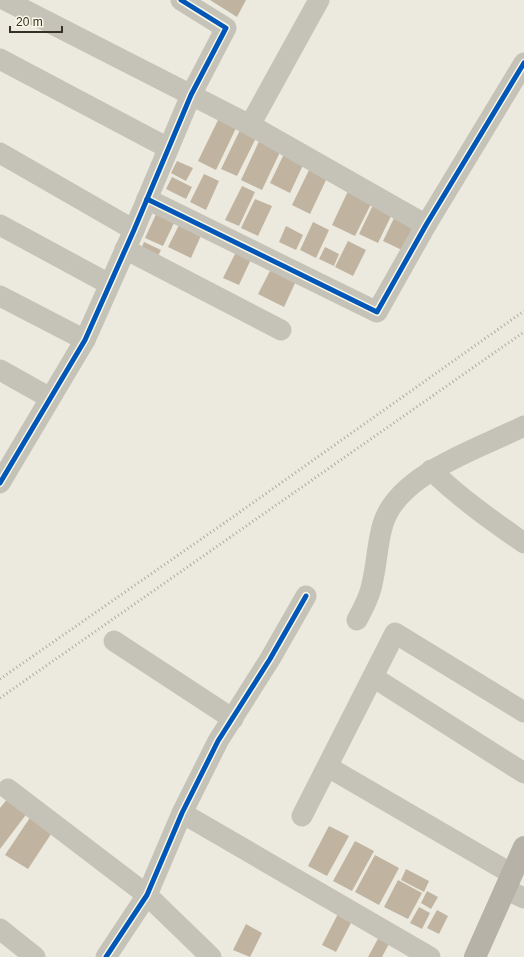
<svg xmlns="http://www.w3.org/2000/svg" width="524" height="957" font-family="Helvetica,sans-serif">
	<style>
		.building { fill: #c0b4a0 }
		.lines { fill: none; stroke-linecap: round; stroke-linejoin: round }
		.street { stroke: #c5c2b8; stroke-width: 21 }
		.secondary { stroke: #b6b2a8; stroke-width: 22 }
		.rail { stroke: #adaaa2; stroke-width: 3; stroke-dasharray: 1 3; stroke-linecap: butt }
		.cycleway-casing { stroke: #faf7e6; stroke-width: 8 }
		.cycleway { stroke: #0057b8; stroke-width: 5 }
	</style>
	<rect width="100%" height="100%" fill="#eceadf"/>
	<g class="building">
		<polygon points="210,0 246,0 237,17"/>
		<polygon points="219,118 237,126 216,170 198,161"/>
		<polygon points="240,130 256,138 237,176 221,169"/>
		<polygon points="260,139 281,150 262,190 241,180"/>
		<polygon points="284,154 304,163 290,193 270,183"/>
		<polygon points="177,161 193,168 186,181 171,173"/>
		<polygon points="309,170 327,178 310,214 292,205"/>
		<polygon points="204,174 219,181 206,210 190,202"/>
		<polygon points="172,177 192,187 186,199 166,189"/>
		<polygon points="242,186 255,192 239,226 225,220"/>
		<polygon points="349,189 373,200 355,236 332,225"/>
		<polygon points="255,199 272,206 258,236 241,228"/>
		<polygon points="373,205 392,214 378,243 359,234"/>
		<polygon points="158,210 176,219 163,246 145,238"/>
		<polygon points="396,214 419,225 406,252 383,241"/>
		<polygon points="181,221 203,231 191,258 168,247"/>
		<polygon points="313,222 329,230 316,258 300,250"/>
		<polygon points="286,226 303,235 296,250 279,242"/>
		<polygon points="348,241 366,250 353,276 335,267"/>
		<polygon points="144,242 161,250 155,262 139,254"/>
		<polygon points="325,247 339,254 334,266 319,259"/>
		<polygon points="238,248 253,255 239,285 223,278"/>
		<polygon points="272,267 297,279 284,307 258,294"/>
		<polygon points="9,797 28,812 0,849 0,808"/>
		<polygon points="31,816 53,831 28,869 5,855"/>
		<polygon points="329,826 349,836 327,876 308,866"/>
		<polygon points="355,841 374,851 352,891 333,881"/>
		<polygon points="375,855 399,868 379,905 355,892"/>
		<polygon points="406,869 429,881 424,892 401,880"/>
		<polygon points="398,880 422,893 408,919 384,907"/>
		<polygon points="427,891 438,897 431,909 421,903"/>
		<polygon points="419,907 430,913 422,929 410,923"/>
		<polygon points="437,910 448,916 439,934 427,928"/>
		<polygon points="339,912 353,919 336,952 322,945"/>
		<polygon points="246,924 262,933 250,957 233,950"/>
		<polygon points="380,935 391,940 382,957 368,957"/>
	</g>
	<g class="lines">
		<g class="street">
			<polyline points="5,0 250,125 426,225"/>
			<polyline points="0,59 168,148"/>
			<polyline points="250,125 319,0"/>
			<polyline points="0,153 134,230"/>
			<polyline points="147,199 377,312 426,225 524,63"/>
			<polyline points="0,225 109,284"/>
			<polyline points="125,249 281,330"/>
			<polyline points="0,296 85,340"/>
			<polyline points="0,370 50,398"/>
			<path d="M431 470C460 498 491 520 524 543"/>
			<polyline points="0,483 85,340 134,230 191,95 226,28 181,0"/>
			<path d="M357 620C363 609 370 596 372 584 377 564 377 543 383 524 398 473 481 448 524 426"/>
			<polyline points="114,641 233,719"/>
			<polyline points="373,677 524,773"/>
			<polyline points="328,767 512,874"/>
			<polyline points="8,789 147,895 211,957"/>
			<polyline points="182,813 430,957"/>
			<polyline points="302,816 395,633 524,712"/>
			<polyline points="505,889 524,898"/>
			<polyline points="0,929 35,957"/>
			<polyline points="106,957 147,895 182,813 218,741 270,659 306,596"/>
		</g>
		<polyline class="secondary" points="475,957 524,847"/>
		<g class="rail">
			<polyline points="0,679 230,519 524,311"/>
			<polyline points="0,698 524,332"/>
		</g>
		<defs>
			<g id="cycleway">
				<polyline points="147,199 377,312 426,225 524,63"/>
				<polyline points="0,483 85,340 134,230 191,95 226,28 181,0"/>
				<polyline points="106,957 147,895 182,813 218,741 270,659 306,596"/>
			</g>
		</defs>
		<use href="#cycleway" class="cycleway-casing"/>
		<use href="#cycleway" class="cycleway"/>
	</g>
	<path d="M10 26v6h52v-6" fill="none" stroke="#363026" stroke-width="2"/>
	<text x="16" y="26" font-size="12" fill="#363026" stroke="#faf7e6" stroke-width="3" paint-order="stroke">20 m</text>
</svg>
